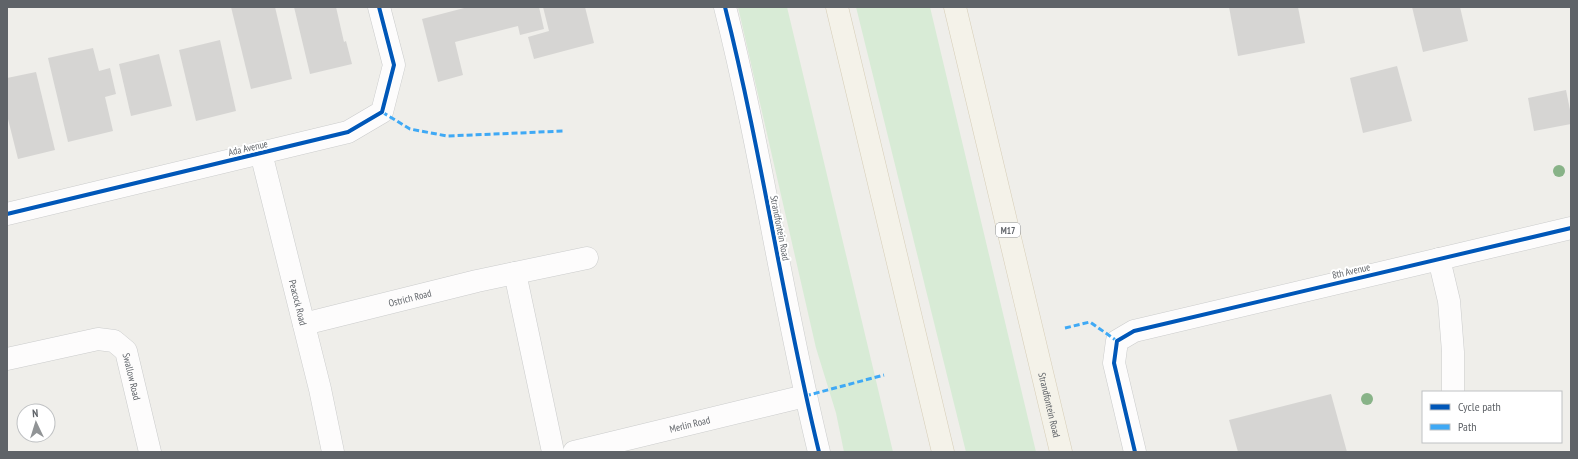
<svg xmlns="http://www.w3.org/2000/svg" width="1578" height="459" font-family="'PT Sans Narrow',sans-serif">
	<style>
		.green { fill: #d8ebd6 }
		.building { fill: #d6d5d3 }
		.lines { fill: none; stroke-linecap: round; stroke-linejoin: round }
		.minor-casing { stroke: #cbcccc; stroke-width: 23 }
		.major-casing { stroke: #d7ceb8; stroke-width: 23 }
		.minor { stroke: #fdfcfc; stroke-width: 22 }
		.major { stroke: #f4f2e9; stroke-width: 22 }
		.quiet { stroke: #3fa9f5; stroke-width: 3; stroke-dasharray: 6 3; stroke-linecap: butt }
		.cycleway-casing { stroke: #fff; stroke-width: 6 }
		.cycleway { stroke: #0057b8; stroke-width: 4 }
		.tree { fill: #88b388 }
		.labels { text-anchor: middle; dominant-baseline: central; stroke-width: 4; stroke-linejoin: round; paint-order: stroke }
		.shield { fill: #fff; stroke: #8f9295; stroke-width: 1 }
		.shield-label { font-size: 9px; font-weight: bold; fill: #5f6368 }
		.street-label { font-size: 10px; fill: #5f6368; stroke: #fff }
	</style>
	<rect width="100%" height="100%" fill="#efeeea"/>
	<g class="green">
		<polygon points="738,7 787,7 893,452 844,452 836,413 816,348"/>
		<polygon points="856,7 930,7 1036,452 966,452"/>
	</g>
	<g class="building">
		<polygon points="231,7 275,7 292,79 251,89"/>
		<polygon points="294,7 336,7 344,42 346,41 352,64 310,74"/>
		<polygon points="468,7 539,7 544,29 520,35 518,26 455,42 463,75 438,82 422,19"/>
		<polygon points="543,7 585,7 594,43 534,59 528,37 549,31"/>
		<polygon points="1229,7 1298,7 1305,43 1238,56"/>
		<polygon points="1412,7 1460,7 1468,41 1423,52"/>
		<polygon points="220,40 236,111 196,121 179,50"/>
		<polygon points="93,48 99,71 110,68 116,94 105,97 113,131 68,142 48,58"/>
		<polygon points="159,54 172,106 131,116 119,64"/>
		<polygon points="1397,66 1412,121 1363,133 1350,78"/>
		<polygon points="36,72 55,150 18,159 7,115 7,78"/>
		<polygon points="1566,90 1571,115 1571,124 1534,131 1528,98"/>
		<polygon points="1331,394 1347,452 1238,452 1229,420"/>
	</g>
	<g class="lines">
		<defs>
			<g id="minor">
				<path d="M725 7C762 154 783 305 819 452"/>
				<path id="s1" d="M261 153 320 389 333 452"/>
				<polyline points="7,214 348,132 382,112 394,65 379,7"/>
				<polyline points="1439,259 1449,301 1453,352 1453,392"/>
				<polyline points="515,273 553,452"/>
				<path id="s2" d="M304 324 477 281 587 258"/>
				<path id="s3" d="M7 359 98 339 114 341 126 351 150 452"/>
				<path id="s4" d="M574 452 805 396"/>
				<polyline points="1135,452 1114,363 1117,341 1134,331 1571,228"/>
			</g>
			<g id="major">
				<polyline points="837,7 943,452"/>
				<path id="s5" d="M955 7 1061 452"/>
			</g>
		</defs>
		<use href="#minor" class="minor-casing"/>
		<use href="#major" class="major-casing"/>
		<use href="#minor" class="minor"/>
		<use href="#major" class="major"/>
		<g class="quiet">
			<polyline points="382,112 410,129 447,136 565,131"/>
			<polyline points="1065,328 1090,322 1117,341"/>
			<polyline points="805,396 884,375"/>
		</g>
		<defs>
			<g id="cycleway">
				<path d="M725 7C762 154 783 305 819 452"/>
				<polyline points="7,214 348,132 382,112 394,65 379,7"/>
				<polyline points="1135,452 1114,363 1117,341 1134,331 1571,228"/>
			</g>
		</defs>
		<use href="#cycleway" class="cycleway-casing"/>
		<use href="#cycleway" class="cycleway"/>
	</g>
	<g class="tree">
		<circle cx="1559" cy="171" r="6"/>
		<circle cx="1367" cy="399" r="6"/>
	</g>
	<g class="labels">
		<rect class="shield" x="996" y="223" width="24" height="14" rx="3"/>
		<g class="shield-label">
			<text x="1008" y="230">M17</text>
		</g>
		<g class="street-label">
			<text transform="translate(248 148) rotate(-13)">Ada Avenue</text>
			<text transform="translate(780 228) rotate(79)">Strandfontein Road</text>
			<text transform="translate(1351 271) rotate(-13)">8th Avenue</text>
			<text stroke="none"><textPath href="#s2" startOffset="109">Ostrich Road</textPath></text>
			<text stroke="none"><textPath href="#s1" startOffset="154">Peacock Road</textPath></text>
			<text stroke="none"><textPath href="#s3" startOffset="151">Swallow Road</textPath></text>
			<text stroke="none"><textPath href="#s5" startOffset="409">Strandfontein Road</textPath></text>
			<text stroke="none"><textPath href="#s4" startOffset="119">Merlin Road</textPath></text>
		</g>
	</g>
	<rect width="1578" height="459" fill="none" stroke="#5f6368" stroke-width="16"/>
	<rect x="1422" y="391" width="140" height="52" fill="#ffffff" stroke="#bfc1c3"/>
	<rect x="1430" y="404" width="20" height="6" fill="#0057b8" stroke="#bfc1c3"/>
	<text x="1458" y="411" font-size="12" fill="#5f6368">Cycle path</text>
	<rect x="1430" y="424" width="20" height="6" fill="#3fa9f5" stroke="#bfc1c3"/>
	<text x="1458" y="431" font-size="12" fill="#5f6368">Path</text>
	<g transform="translate(36 423) rotate(356)"><circle r="19" fill="#ffffff" stroke="#bfc1c3"/>
	<path d="M0-3L7 15L0 10L-7 15Z" fill="#919496"/>
	<text y="-6" font-size="11" font-weight="bold" text-anchor="middle" fill="#5f6368">N</text>
	</g>
</svg>
